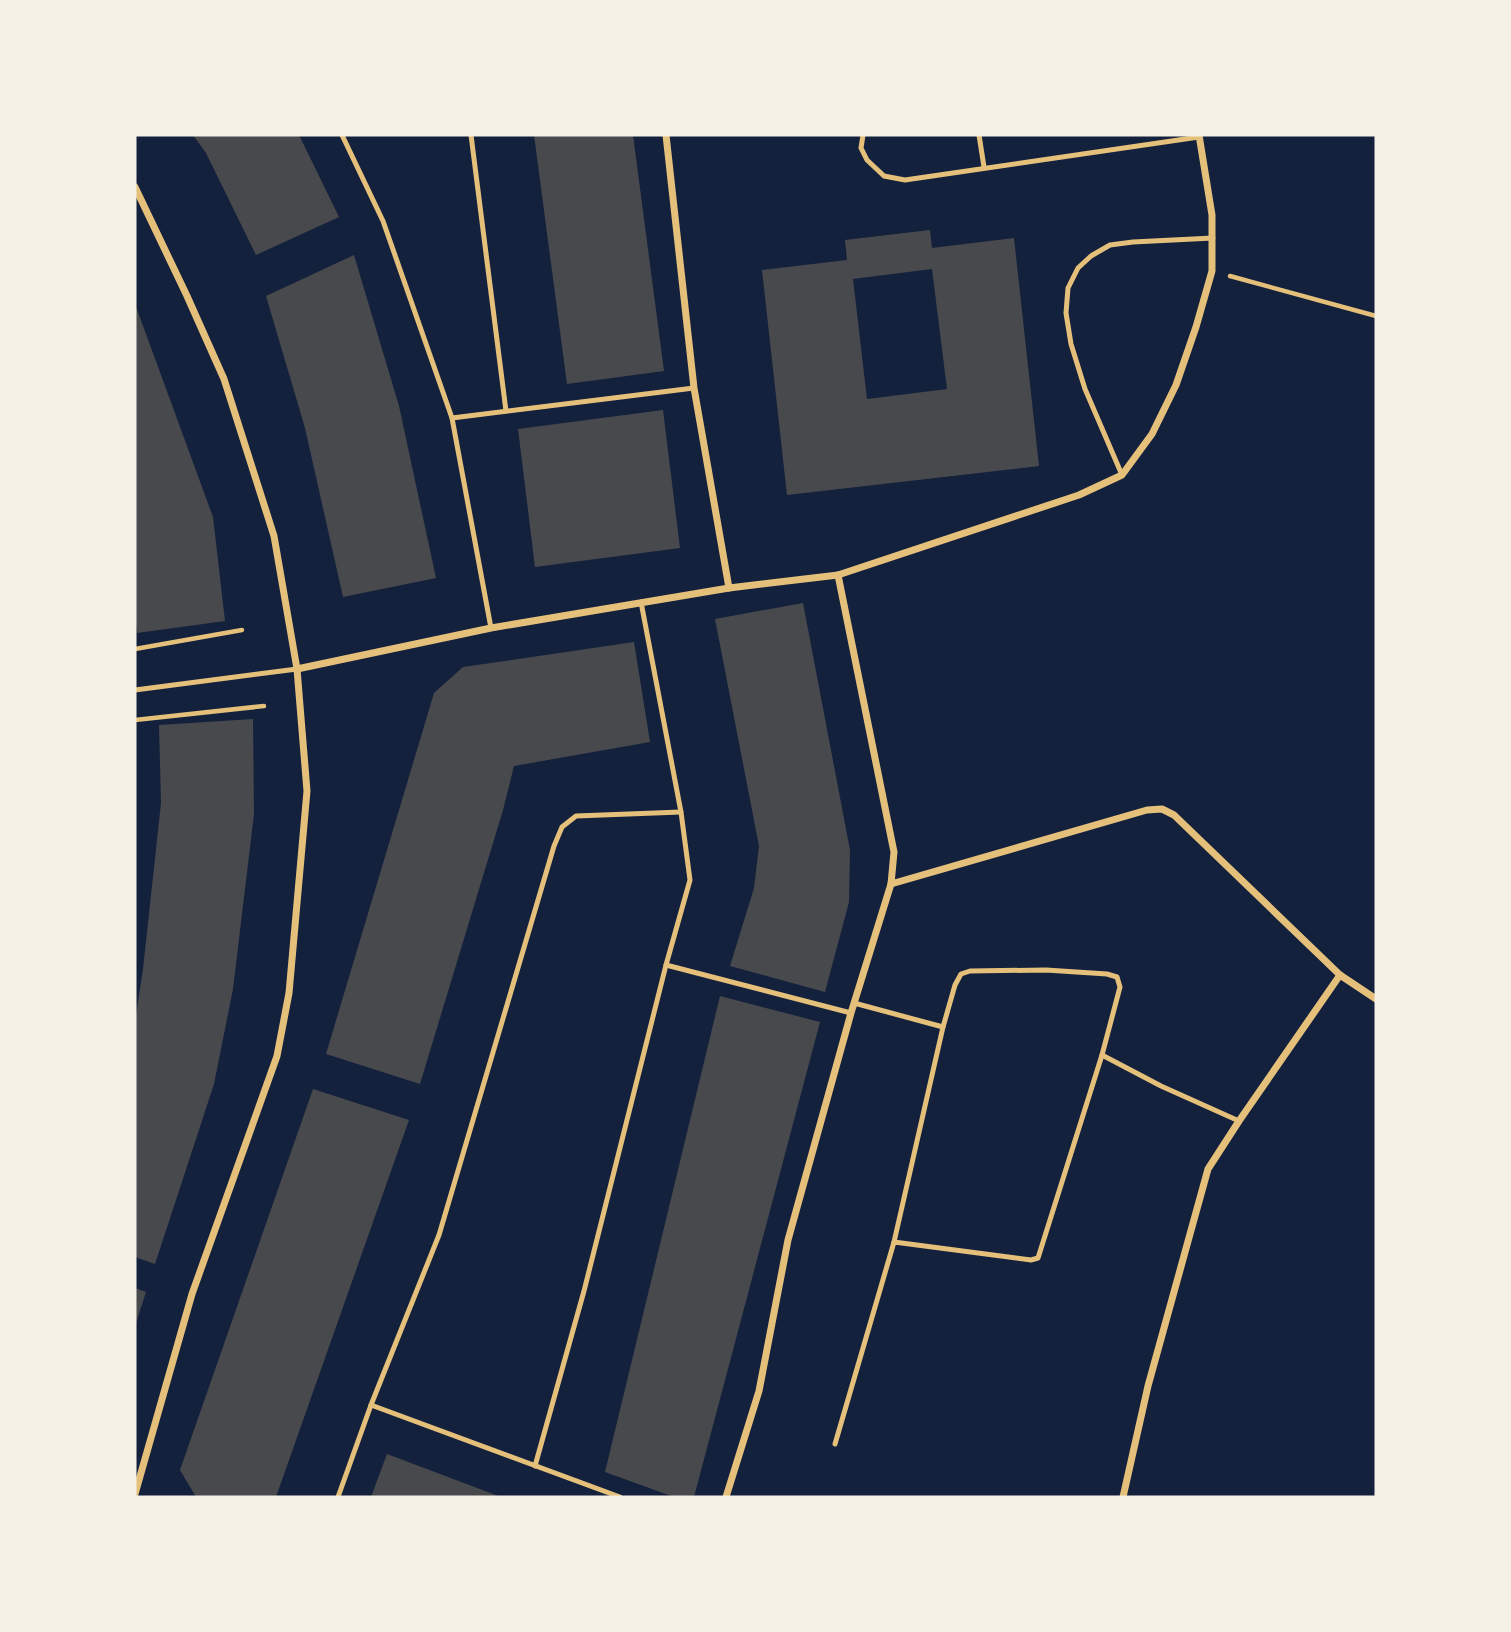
<svg xmlns="http://www.w3.org/2000/svg" width="1511" height="1632" font-family="'Alegreya Sans',sans-serif">
	<style>
		.building { fill: #48494c; fill-rule: evenodd }
		.lines { fill: none; stroke-linecap: round; stroke-linejoin: round }
		.path { stroke: #e5c07b; stroke-width: 4.5 }
		.service { stroke: #e5c07b; stroke-width: 5 }
		.minor { stroke: #e5c07b; stroke-width: 7 }
	</style>
	<rect width="100%" height="100%" fill="#14213d"/>
	<g class="building">
		<polygon points="193,135 299,135 339,217 256,255 206,153"/>
		<polygon points="534,135 633,135 664,371 567,384"/>
		<path d="M930 230 932 248 1014 238 1039 466 787 495 762 270 847 260 845 240ZM932 269 947 389 867 399 853 279Z"/>
		<polygon points="354,255 399,406 436,578 343,597 305,428 266,296"/>
		<polygon points="135,304 213,517 225,621 137,633 135,610"/>
		<polygon points="663,410 680,548 535,567 518,429"/>
		<polygon points="803,603 850,850 849,902 825,992 730,966 754,888 759,846 715,619"/>
		<polygon points="634,642 650,742 514,766 503,810 420,1084 326,1054 434,693 463,667"/>
		<polygon points="253,719 254,814 233,989 214,1084 155,1264 135,1257 135,1021 143,969 161,803 159,725"/>
		<polygon points="720,996 820,1022 694,1497 674,1497 605,1472"/>
		<polygon points="313,1089 409,1120 276,1497 196,1497 180,1470"/>
		<polygon points="135,1288 146,1292 135,1326"/>
		<polygon points="387,1454 501,1497 371,1497"/>
	</g>
	<g class="lines">
		<g class="path">
			<polyline points="1230,276 1376,316"/>
			<polyline points="135,649 242,630"/>
			<polyline points="135,720 264,706"/>
		</g>
		<g class="service">
			<polyline points="342,135 383,221 452,418 491,628"/>
			<polyline points="471,135 506,411"/>
			<polyline points="863,135 861,148 867,160 884,176 905,180 1199,137"/>
			<polyline points="979,135 984,167"/>
			<polyline points="452,418 694,388"/>
			<polyline points="1122,475 1085,389 1071,344 1066,313 1068,288 1078,268 1091,256 1110,245 1133,242 1213,238"/>
			<polyline points="135,690 297,669"/>
			<polyline points="666,965 851,1013"/>
			<polyline points="854,1003 943,1027"/>
			<polyline points="894,1242 943,1027 955,985 961,974 970,971 1046,970 1107,974 1117,977 1120,987 1102,1055"/>
			<polyline points="371,1405 620,1497"/>
			<polyline points="835,1444 894,1242 1031,1260 1038,1258 1102,1055 1161,1086 1239,1121"/>
			<polyline points="535,1466 584,1291 666,965 690,880 681,812 641,602"/>
			<polyline points="338,1497 371,1405 439,1235 554,846 562,827 576,816 681,812"/>
		</g>
		<g class="minor">
			<polyline points="666,135 694,388 729,588"/>
			<polyline points="135,187 187,296 224,379 274,536 297,669 307,791 289,993 277,1056 192,1294 135,1494"/>
			<polyline points="297,669 491,628 729,588 838,575 1079,495 1122,475 1152,434 1176,385 1196,327 1212,271 1212,215 1199,135"/>
			<polyline points="891,884 1147,810 1162,809 1174,815 1340,975 1376,999"/>
			<polyline points="726,1497 759,1391 788,1240 851,1013 891,884 894,852 838,575"/>
			<polyline points="1123,1497 1148,1386 1208,1169 1239,1121 1340,975"/>
		</g>
	</g>
	<rect width="1511" height="1632" fill="none" stroke="#f6f1e7" stroke-width="273"/>
</svg>
